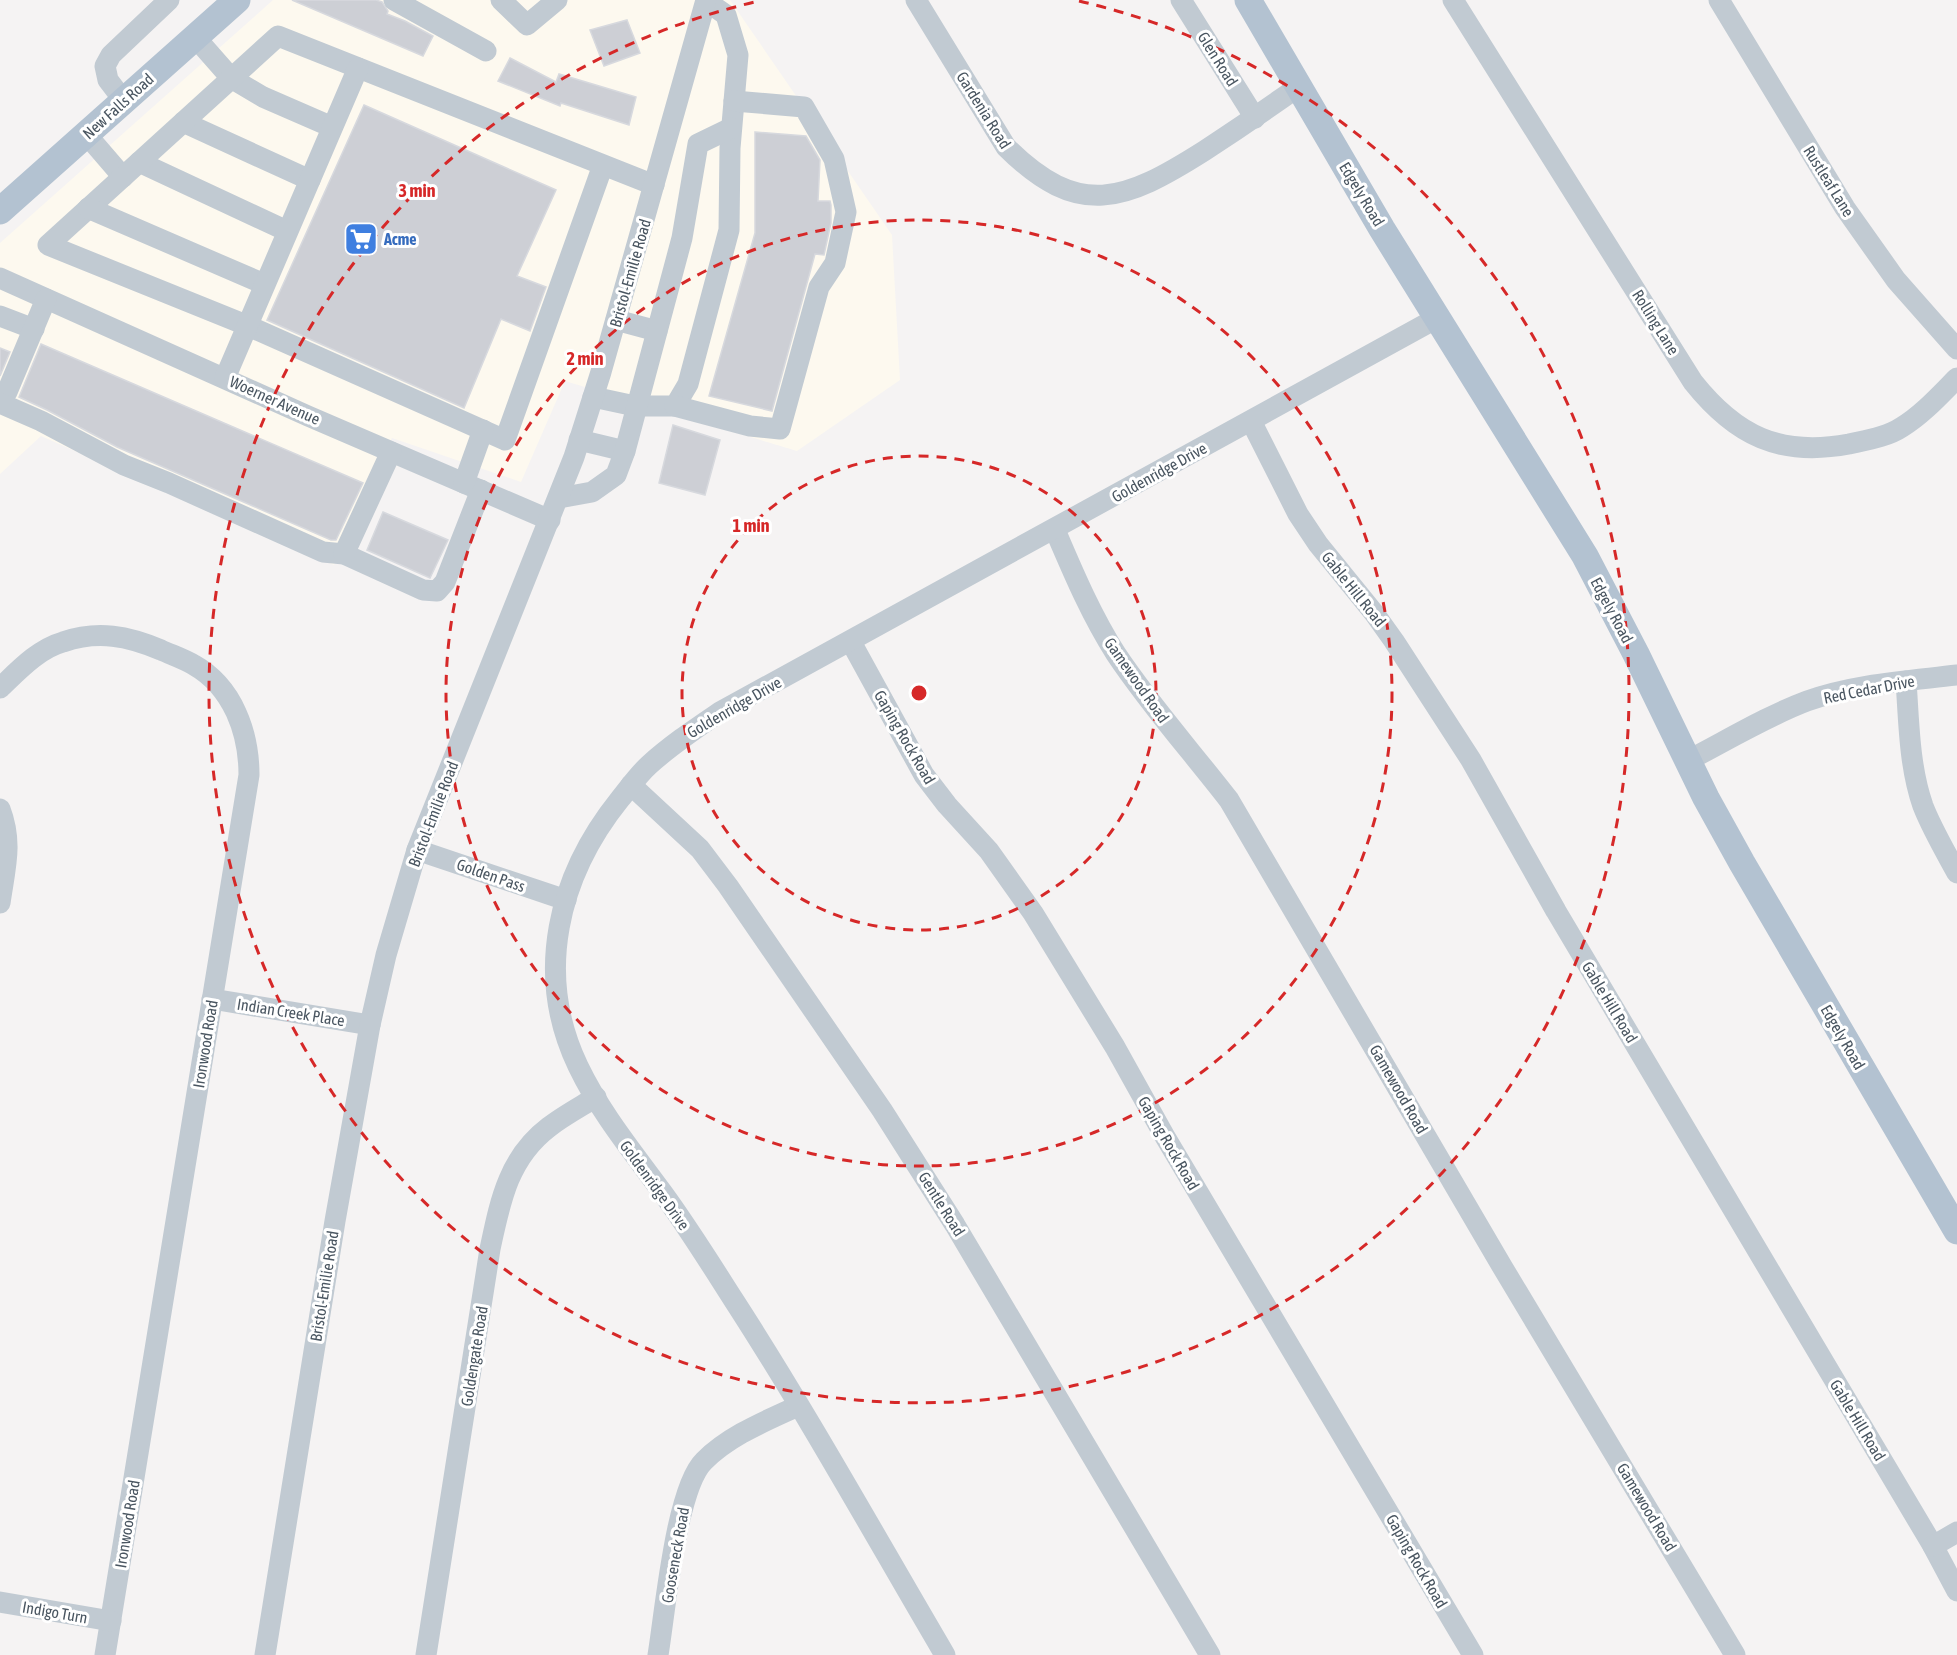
<svg xmlns="http://www.w3.org/2000/svg" width="1957" height="1655" font-family="'Asap Condensed',sans-serif">
	<style>
		.commercial { fill: #fdf9ef }
		.building { fill: #cdcfd5; stroke: #d7d9de; stroke-width: 1.5 }
		.lines { fill: none; stroke-linecap: round; stroke-linejoin: round }
		.minor { stroke: #c1cad2; stroke-width: 21 }
		.major { stroke: #b3c2d1; stroke-width: 27 }
		.ring { fill: none; stroke: #d62828; stroke-width: 3; stroke-dasharray: 10 8 }
		.labels { text-anchor: middle; dominant-baseline: central; stroke-width: 6; stroke-linejoin: round; paint-order: stroke }
		.street-label { font-size: 16px; fill: #4a5661; stroke: #fff }
		.shop-label { font-size: 16px; font-weight: bold; fill: #366cbe; stroke: #fff; text-anchor: start }
		.centre { fill: #d62828; stroke: #fff; stroke-width: 3 }
		.ring-label { font-size: 18px; text-anchor: middle; font-weight: bold; fill: #d62828; stroke: #fff; stroke-width: 6; stroke-linejoin: round; paint-order: stroke }
	</style>
	<rect width="100%" height="100%" fill="#f5f3f3"/>
	<polygon class="commercial" points="273,0 730,0 892,235 900,380 797,451 565,381 521,482 392,438 334,565 41,436 0,474 0,243"/>
	<g class="building">
		<polygon points="292,0 376,0 382,2 388,11 387,14 405,21 433,36 423,56"/>
		<polygon points="627,20 640,53 604,66 590,30"/>
		<polygon points="510,58 556,82 559,74 636,97 629,125 561,103 560,106 498,81"/>
		<polygon points="364,105 556,190 517,276 546,287 530,331 501,319 464,408 267,320"/>
		<polygon points="755,132 806,136 820,160 818,201 830,201 831,205 831,223 824,255 815,254 772,411 709,396 755,233"/>
		<polygon points="41,344 363,483 336,540 331,540 117,447 47,410 19,397"/>
		<polygon points="0,348 10,352 0,376"/>
		<polygon points="673,425 720,440 705,495 659,483"/>
		<polygon points="383,512 448,540 430,578 367,550"/>
	</g>
	<g class="lines">
		<g class="minor">
			<polyline points="394,0 486,51"/>
			<polyline points="501,0 527,25 557,0"/>
			<path d="M916 0 1006 147C1079 220 1125 201 1204 151 1236 130 1267 109 1298 87"/>
			<polyline points="1181,0 1255,118"/>
			<path d="M1453 0 1693 382C1736 436 1780 457 1849 444 1867 440 1887 437 1902 427 1922 415 1940 395 1957 378"/>
			<polyline points="1719,0 1845,208 1896,280 1957,349"/>
			<polyline points="195,37 231,78 263,97 332,127"/>
			<polyline points="124,101 108,80 105,66 111,55 169,0"/>
			<polyline points="183,122 310,180"/>
			<polyline points="86,134 123,177"/>
			<polyline points="139,162 287,231"/>
			<polyline points="603,165 505,440 246,325 48,245 278,36 654,185"/>
			<polyline points="88,208 264,284"/>
			<polyline points="0,278 308,416 550,520"/>
			<polyline points="0,316 34,329"/>
			<polyline points="616,320 657,331"/>
			<polyline points="225,378 358,68"/>
			<polyline points="593,397 635,406 675,406 688,384 729,230 730,148 738,55 726,15 706,1"/>
			<polyline points="0,399 7,392 46,299"/>
			<polyline points="0,403 41,421 124,465 169,483 323,552 344,554 423,590 437,591 445,582 481,490"/>
			<polyline points="675,406 750,426 780,429 819,287 835,263 846,212 834,159 804,107 734,101"/>
			<polyline points="1251,421 1298,514 1318,544 1374,613 1394,641 1471,760 1556,911 1933,1546 1957,1591"/>
			<polyline points="579,440 625,451"/>
			<polyline points="464,483 483,430"/>
			<polyline points="559,498 592,492 616,475 625,451 682,238 698,144 731,128"/>
			<path d="M1055 530C1073 572 1091 615 1116 654 1150 705 1191 751 1229 800L1503 1268 1735 1655"/>
			<polyline points="344,554 391,452"/>
			<polyline points="851,642 924,775 947,805 989,851 1033,913 1115,1047 1164,1135 1473,1655"/>
			<path d="M1906 681C1909 722 1909 766 1923 806 1932 829 1945 851 1957 873"/>
			<path d="M0 688C18 671 38 649 63 642 98 630 128 636 161 650 172 655 184 659 194 665 233 687 249 733 249 775L105 1655"/>
			<path d="M1687 761C1726 741 1767 716 1807 701 1855 684 1907 681 1957 675"/>
			<polyline points="631,785 700,849 728,886 882,1110 955,1225 1210,1655"/>
			<path d="M0 809C13 843 5 868 0 903"/>
			<polyline points="417,850 566,900"/>
			<polyline points="212,999 370,1025"/>
			<polyline points="1933,1546 1957,1532"/>
			<polyline points="0,1602 111,1621"/>
			<polyline points="265,1655 335,1221 370,1025 386,955 417,850 574,457 601,372 706,0"/>
			<path d="M426 1655 490 1249C500 1202 508 1158 549 1127 563 1116 580 1107 596 1097"/>
			<path d="M658 1655C665 1613 676 1488 704 1461 730 1435 766 1421 798 1406"/>
			<path d="M945 1655C875 1536 808 1415 733 1299 710 1263 687 1226 662 1192 632 1151 600 1112 578 1066 534 974 558 876 620 799 629 788 638 775 649 765 671 745 695 729 720 712L1437 318"/>
		</g>
		<g class="major">
			<polyline points="1248,0 1382,229 1585,556 1636,654 1706,798 1742,863 1957,1231"/>
			<polyline points="0,211 237,0"/>
		</g>
	</g>
	<g class="ring">
		<circle cx="919" cy="693" r="237"/>
		<circle cx="919" cy="693" r="473"/>
		<path d="M1079 1A710 710 0 1 1 759 1"/>
	</g>
	<defs>
		<symbol id="supermarket-square" viewBox="-11 -11 22 22"><rect x="-9" y="-9" width="18" height="18" rx="4" fill="#3f7fe0" stroke="#fff"/><path d="M-6-5.5h2.5l.6 2H6L4.5 2H-2.5L-4.4-4H-6ZM-1.5 3.2a1.3 1.3 0 1 0 .1 0ZM3 3.2a1.3 1.3 0 1 0 .1 0Z" fill="#fff"/></symbol>
	</defs>
	<g fill-rule="evenodd">
		<use href="#supermarket-square" x="342" y="220" width="38" height="38"/>
	</g>
	<g class="labels">
		<g class="street-label">
			<text transform="translate(1218 59) rotate(58)">Glen Road</text>
			<text transform="translate(118 106) rotate(-42)">New Falls Road</text>
			<text transform="translate(984 110) rotate(58)">Gardenia Road</text>
			<text transform="translate(1829 181) rotate(58)">Rustleaf Lane</text>
			<text transform="translate(1362 194) rotate(59)">Edgely Road</text>
			<text transform="translate(630 273) rotate(-74)">Bristol-Emilie Road</text>
			<text transform="translate(1656 322) rotate(58)">Rolling Lane</text>
			<text transform="translate(275 400) rotate(24)">Woerner Avenue</text>
			<text transform="translate(1159 472) rotate(-29)">Goldenridge Drive</text>
			<text transform="translate(1354 589) rotate(51)">Gable Hill Road</text>
			<text transform="translate(1612 610) rotate(62)">Edgely Road</text>
			<text transform="translate(1137 680) rotate(55)">Gamewood Road</text>
			<text transform="translate(1869 689) rotate(-11)">Red Cedar Drive</text>
			<text transform="translate(734 707) rotate(-30)">Goldenridge Drive</text>
			<text transform="translate(905 737) rotate(60)">Gaping Rock Road</text>
			<text transform="translate(433 814) rotate(-69)">Bristol-Emilie Road</text>
			<text transform="translate(491 875) rotate(19)">Golden Pass</text>
			<text transform="translate(1610 1002) rotate(59)">Gable Hill Road</text>
			<text transform="translate(291 1012) rotate(9)">Indian Creek Place</text>
			<text transform="translate(1843 1037) rotate(60)">Edgely Road</text>
			<text transform="translate(205 1044) rotate(-81)">Ironwood Road</text>
			<text transform="translate(1399 1089) rotate(60)">Gamewood Road</text>
			<text transform="translate(1169 1143) rotate(60)">Gaping Rock Road</text>
			<text transform="translate(655 1185) rotate(54)">Goldenridge Drive</text>
			<text transform="translate(942 1204) rotate(58)">Gentle Road</text>
			<text transform="translate(324 1286) rotate(-81)">Bristol-Emilie Road</text>
			<text transform="translate(474 1356) rotate(-81)">Goldengate Road</text>
			<text transform="translate(1858 1420) rotate(59)">Gable Hill Road</text>
			<text transform="translate(1647 1507) rotate(59)">Gamewood Road</text>
			<text transform="translate(127 1524) rotate(-81)">Ironwood Road</text>
			<text transform="translate(675 1555) rotate(-80)">Gooseneck Road</text>
			<text transform="translate(1417 1561) rotate(60)">Gaping Rock Road</text>
			<text transform="translate(55 1612) rotate(10)">Indigo Turn</text>
		</g>
		<g class="shop-label">
			<text x="384" y="239">Acme</text>
		</g>
	</g>
	<circle cx="919" cy="693" r="9" class="centre"/>
	<g class="ring-label">
		<text x="417" y="197">3 min</text>
		<text x="585" y="365">2 min</text>
		<text x="751" y="532">1 min</text>
	</g>
</svg>
